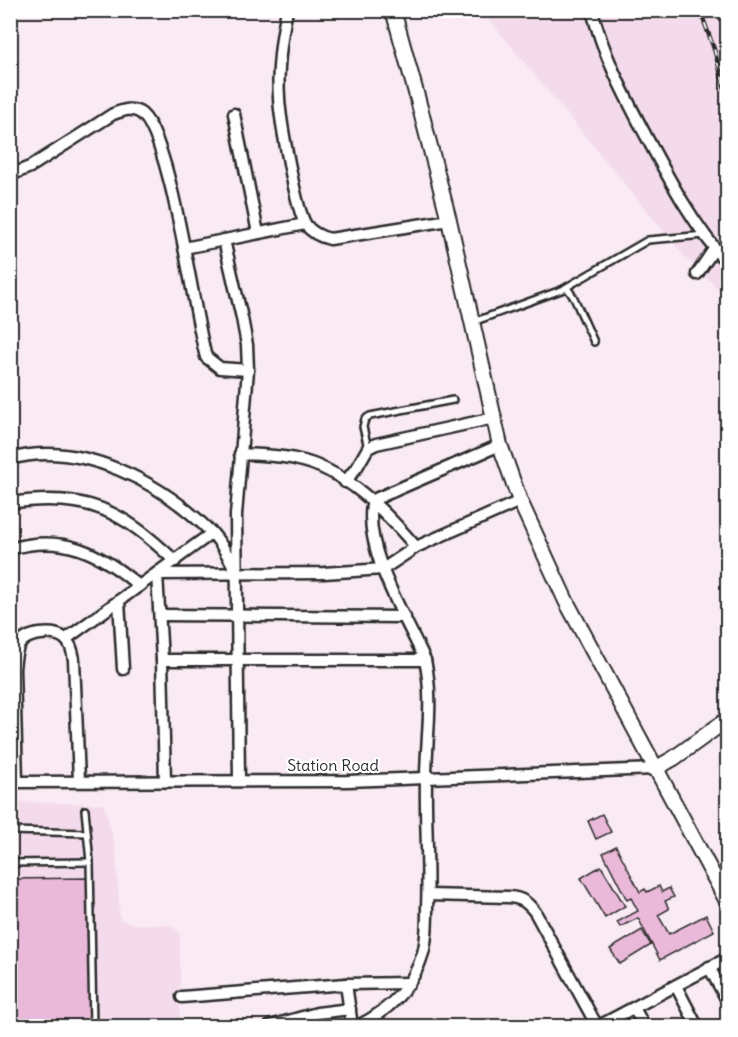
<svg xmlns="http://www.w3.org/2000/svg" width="738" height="1037" font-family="Delius,sans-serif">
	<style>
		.built { fill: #f4dbec }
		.building { fill: #eab9da; stroke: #2b2b2b; stroke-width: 1.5 }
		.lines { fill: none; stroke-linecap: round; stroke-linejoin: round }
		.lane-casing { stroke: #2b2b2b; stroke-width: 10 }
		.street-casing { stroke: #2b2b2b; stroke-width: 15 }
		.secondary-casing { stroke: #2b2b2b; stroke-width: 18 }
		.lane { stroke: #fff; stroke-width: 5 }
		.street { stroke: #fff; stroke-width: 10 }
		.secondary { stroke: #fff; stroke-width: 14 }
		.rail-casing { stroke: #2b2b2b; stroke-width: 4.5 }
		.rail { stroke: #fff; stroke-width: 2; stroke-dasharray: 7; stroke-linecap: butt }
		.labels { text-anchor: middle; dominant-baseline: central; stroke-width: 4.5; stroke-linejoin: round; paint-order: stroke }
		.street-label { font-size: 16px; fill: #2b2b2b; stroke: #fff }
	</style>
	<rect width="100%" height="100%" fill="#f9eaf4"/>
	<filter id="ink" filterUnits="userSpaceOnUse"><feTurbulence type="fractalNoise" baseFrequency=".0167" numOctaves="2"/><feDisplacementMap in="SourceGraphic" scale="12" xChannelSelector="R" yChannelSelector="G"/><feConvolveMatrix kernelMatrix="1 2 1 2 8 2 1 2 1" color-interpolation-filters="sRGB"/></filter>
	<g filter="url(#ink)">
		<g class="built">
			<polygon points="482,11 727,11 727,297 685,257"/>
			<polygon points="11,802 104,804 116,850 120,920 135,924 170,925 180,933 180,1026 11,1026"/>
		</g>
		<g class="building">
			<polygon points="602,814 611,832 596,839 588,821"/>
			<polygon points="616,846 640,892 645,889 647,892 659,886 662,892 669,888 674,897 665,901 669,909 658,915 669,934 706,915 714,931 660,960 638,918 620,927 617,922 638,911 631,898 627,900 603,853"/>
			<polygon points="601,866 625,906 605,918 581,878"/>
			<polygon points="88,878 90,1026 10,1026 10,879"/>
			<polygon points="642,930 651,945 620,964 610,949"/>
		</g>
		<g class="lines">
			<defs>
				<g id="lane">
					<polyline points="565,288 648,240 705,235"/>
					<polyline points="473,322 564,289 568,289 574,298 594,342"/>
					<polyline points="368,448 363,427 365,419 370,416 453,400"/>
					<polyline points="85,810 90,862 93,1026"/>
					<polyline points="10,831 87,833"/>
					<polyline points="10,863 90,862"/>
				</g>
				<g id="street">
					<path d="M287 10C281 39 277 69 279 98 280 119 296 210 306 225 312 233 321 237 330 239L449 220"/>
					<path d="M592 10C603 55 625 96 646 136 670 181 694 226 728 264"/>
					<polyline points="234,114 258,233"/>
					<path d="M10 175 30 167 113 114C122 111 130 107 139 112 170 127 194 317 206 357L220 368 248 370"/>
					<polyline points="224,240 242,318 247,345 248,370 236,515 239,780"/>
					<polyline points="184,248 305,224"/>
					<polyline points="697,274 714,249"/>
					<path d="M240 454C258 455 277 455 295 459 345 469 384 510 416 547"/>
					<path d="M10 459C81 439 162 483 211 532 222 543 229 558 236 571"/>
					<polyline points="345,482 357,467 368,448 376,444 494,418"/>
					<path d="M10 503C87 492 121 510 175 561"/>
					<path d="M10 549C62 533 101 553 139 586"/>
					<polyline points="119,601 123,669"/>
					<polyline points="160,615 405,617"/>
					<polyline points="66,639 212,533"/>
					<polyline points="162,660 425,660"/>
					<polyline points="165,781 162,660 157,574 324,573 383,569 416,547 520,501"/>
					<polyline points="10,782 348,781 655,769"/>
					<path d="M17 782 14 669C15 661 15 652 19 645 26 633 53 630 64 638 71 643 73 652 74 660L79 781"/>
					<path d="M428 895 509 897C522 898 527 902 535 912L597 1026"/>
					<polyline points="709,967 728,1002"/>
					<polyline points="346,984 352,1026"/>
					<polyline points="676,986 697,1026"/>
					<polyline points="182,997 346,984 409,983"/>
					<polyline points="634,1008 644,1026"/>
					<polyline points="270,1026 317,1013 350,1009"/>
					<path d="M358 1026C388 1011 413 987 423 953 427 939 427 923 427 908 429 865 425 822 426 779 426 739 434 700 425 660 406 618 361 546 373 500L500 445"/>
					<polyline points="599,1026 728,958"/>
				</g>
				<g id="secondary">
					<polyline points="393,10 418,100 449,220 500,445 520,501 566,601 728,903"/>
					<polyline points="655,769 674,758 728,719"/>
				</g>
			</defs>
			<use href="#lane" class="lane-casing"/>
			<use href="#street" class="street-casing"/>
			<use href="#secondary" class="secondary-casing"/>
			<use href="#lane" class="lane"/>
			<use href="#street" class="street"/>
			<use href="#secondary" class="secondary"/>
			<defs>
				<polyline id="rail" points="700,10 714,49 728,100"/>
			</defs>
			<use href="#rail" class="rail-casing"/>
			<use href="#rail" class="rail"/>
		</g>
	</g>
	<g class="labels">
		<g class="street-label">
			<text x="333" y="765">Station Road</text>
		</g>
	</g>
	<rect width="738" height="1037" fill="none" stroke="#fff" stroke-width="36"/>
	<rect x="18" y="18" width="702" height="1001" fill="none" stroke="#2b2b2b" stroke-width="2" filter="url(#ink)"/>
</svg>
